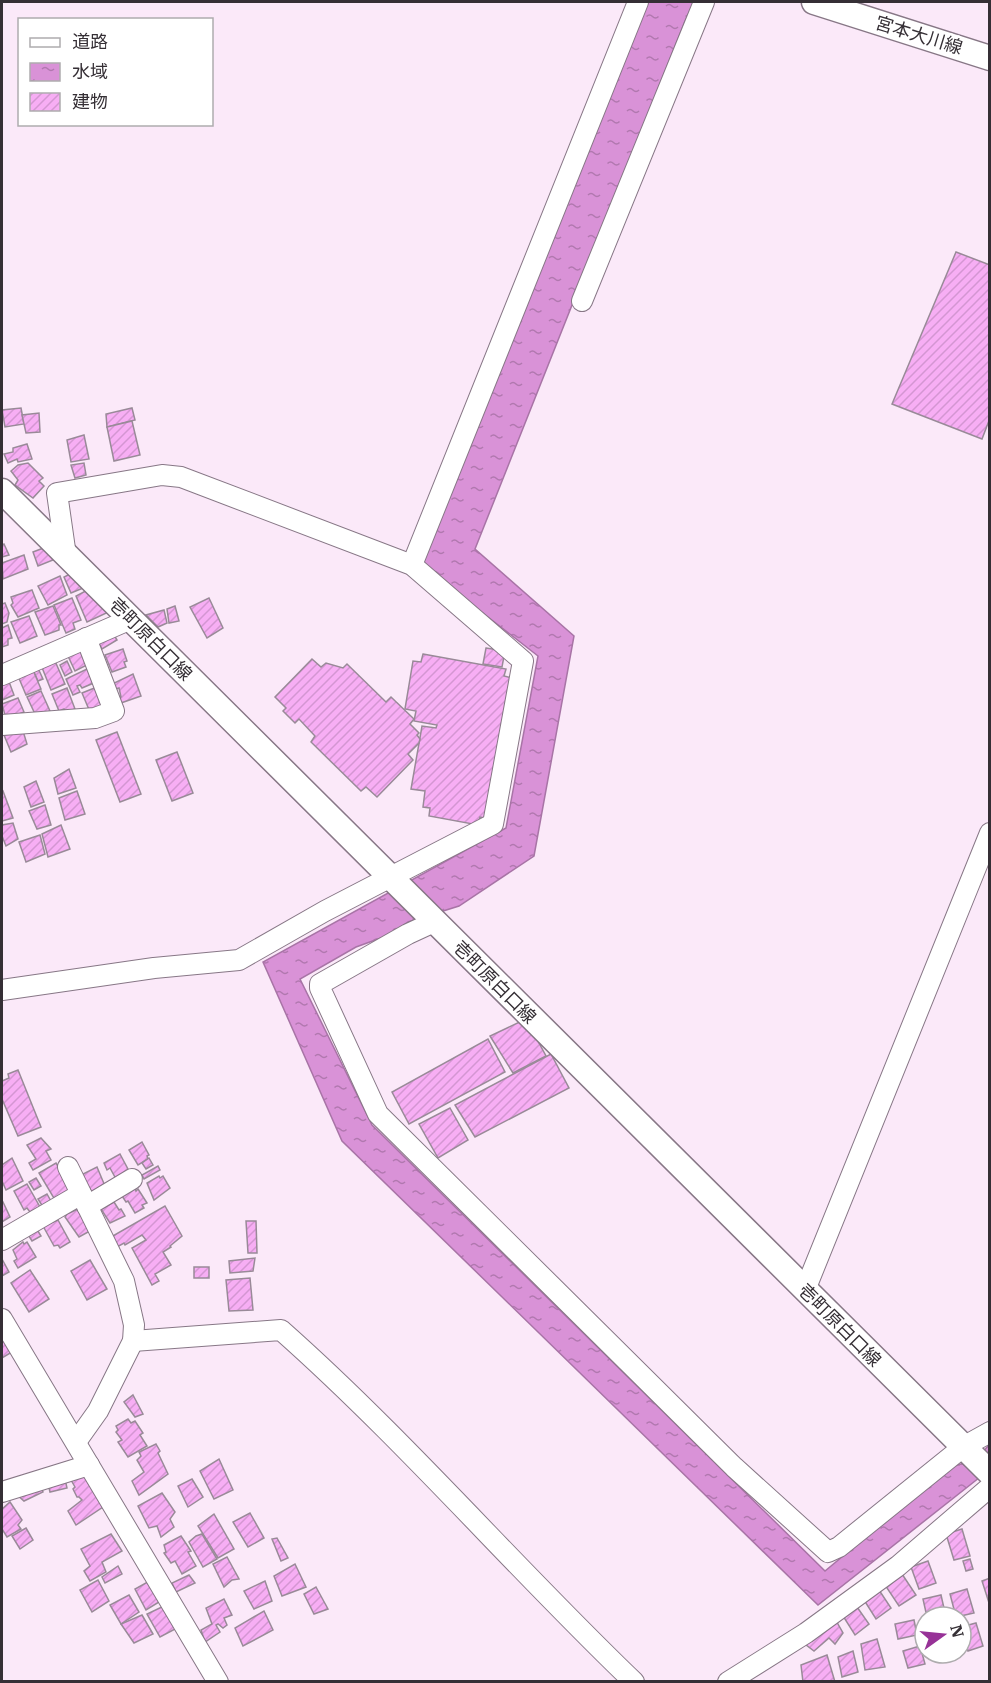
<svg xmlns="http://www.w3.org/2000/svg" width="991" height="1683" font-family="'IBM Plex Serif','Noto Sans JP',serif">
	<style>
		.water { fill: url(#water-ripples); stroke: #a874a6; stroke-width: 1.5 }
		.building { fill: url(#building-hatch); stroke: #998a98; stroke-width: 1.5 }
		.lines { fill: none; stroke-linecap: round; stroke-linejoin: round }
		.minor-casing { stroke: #877786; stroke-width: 22 }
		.major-casing { stroke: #877786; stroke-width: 27 }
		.minor { stroke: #fff; stroke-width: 20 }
		.major { stroke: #fff; stroke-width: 24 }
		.labels { text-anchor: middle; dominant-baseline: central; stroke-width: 5; stroke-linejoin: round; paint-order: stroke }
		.street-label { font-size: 18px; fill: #352f35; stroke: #fff }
	</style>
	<defs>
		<pattern id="water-ripples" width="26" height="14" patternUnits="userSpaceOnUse" patternTransform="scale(1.5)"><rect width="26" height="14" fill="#d992d7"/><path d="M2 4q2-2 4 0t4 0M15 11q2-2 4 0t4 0" fill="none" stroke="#b178af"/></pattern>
		<pattern id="building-hatch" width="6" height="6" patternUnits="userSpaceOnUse" patternTransform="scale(1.5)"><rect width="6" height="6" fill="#f7aef4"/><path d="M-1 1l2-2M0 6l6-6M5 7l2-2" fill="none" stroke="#d496d2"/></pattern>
	</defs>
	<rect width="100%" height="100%" fill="#fbe9f9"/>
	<path class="water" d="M646 2H694L685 21 475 549 574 636 534 856 459 906 408 922 392 934 356 947 300 979 372 1125 825 1571 950 1467C965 1464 979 1457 989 1445V1470L818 1605 342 1141 263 962 506 828 538 656 421 565Z"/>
	<g class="building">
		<polygon points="956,252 990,265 990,418 982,439 892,404"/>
		<polygon points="21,408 24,424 5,427 2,410"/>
		<polygon points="132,408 135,420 107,427 106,414"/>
		<polygon points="39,413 40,432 26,433 22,415"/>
		<polygon points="132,421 140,455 114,461 107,427"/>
		<polygon points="84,435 89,459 71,462 67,440"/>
		<polygon points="27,444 32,459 18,462 17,459 8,463 4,454 13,452 13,448"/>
		<polygon points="28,463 43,478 39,481 44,486 33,498 15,485 18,480 11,471 18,465"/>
		<polygon points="84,463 86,475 75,478 71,465"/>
		<polygon points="4,544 9,555 2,557 2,545"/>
		<polygon points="54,544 63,556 38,566 33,552"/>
		<polygon points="24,555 28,569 3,579 2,563"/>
		<polygon points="80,569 93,584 71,593 64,577"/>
		<polygon points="60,576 67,595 48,605 38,586"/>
		<polygon points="97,585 115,609 87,622 76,596"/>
		<polygon points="32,590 39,608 18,617 11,605 13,603 11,597"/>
		<polygon points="72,598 81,620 73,623 75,629 66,633 54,605"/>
		<polygon points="209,598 223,628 207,638 190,607"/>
		<polygon points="5,603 9,613 7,622 2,624 2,604"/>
		<polygon points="53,606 61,625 59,625 59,630 45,635 35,612"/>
		<polygon points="175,606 179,621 169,623 167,609"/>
		<polygon points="164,610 167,623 158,627 146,615"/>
		<polygon points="29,616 37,636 20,643 11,622"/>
		<polygon points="8,625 12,638 8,639 8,645 2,647 2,628"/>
		<polygon points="110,628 117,640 102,649 94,636"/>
		<polygon points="82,648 89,664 75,671 67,654"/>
		<polygon points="486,648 505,651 502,667 483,664"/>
		<polygon points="123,649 127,661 124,662 126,667 112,672 105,655"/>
		<polygon points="423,654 506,669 504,676 512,678 486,818 480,817 478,825 429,816 430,808 423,807 425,791 411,789 422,726 436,728 437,725 414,721 416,711 405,709 413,661 421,662"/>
		<polygon points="312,659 321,667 326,663 343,668 347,664 386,702 391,697 414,719 410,724 419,733 417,735 420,739 419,743 408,754 413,760 377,797 366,787 361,791 311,742 315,736 299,719 295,723 283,711 286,708 275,697"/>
		<polygon points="55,661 65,684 51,690 41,665"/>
		<polygon points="67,661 72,672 65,676 60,665"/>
		<polygon points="37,666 43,679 38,681 32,668"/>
		<polygon points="89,668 96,682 82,688 80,685 77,686 80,692 73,695 66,679"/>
		<polygon points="33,670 41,689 26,695 18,676"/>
		<polygon points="133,674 141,696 118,704 116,700 121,697 119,688 112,690 110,685"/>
		<polygon points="8,679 14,695 2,700 2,682"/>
		<polygon points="97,687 105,705 90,712 82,693"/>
		<polygon points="67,688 75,709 66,712 64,709 59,711 52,694"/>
		<polygon points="41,691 50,711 36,716 27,697"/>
		<polygon points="18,698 24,712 6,719 2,704"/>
		<polygon points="23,731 27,744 11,752 4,735"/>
		<polygon points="117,732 141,794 120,802 96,740"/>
		<polygon points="177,752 193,793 172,801 156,760"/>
		<polygon points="69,769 76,788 58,794 54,778"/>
		<polygon points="36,781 44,802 31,807 24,787"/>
		<polygon points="3,791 13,818 2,821 2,792"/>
		<polygon points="77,791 85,814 65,820 59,798"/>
		<polygon points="45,805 51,825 37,829 29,811"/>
		<polygon points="13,823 18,839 6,846 2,836 2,825"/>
		<polygon points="61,825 70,849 48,857 42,834"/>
		<polygon points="40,835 45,854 26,862 19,842"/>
		<polygon points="526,1019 546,1056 513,1073 490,1036"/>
		<polygon points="488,1039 505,1072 409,1124 392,1092"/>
		<polygon points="551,1054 569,1088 475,1137 455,1105"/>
		<polygon points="18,1070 41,1127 18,1136 2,1099 2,1081 9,1078 8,1074"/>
		<polygon points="450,1108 468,1140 438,1158 419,1124"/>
		<polygon points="41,1138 51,1149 46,1151 51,1160 33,1170 29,1163 36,1159 27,1145"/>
		<polygon points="142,1142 149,1155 147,1156 148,1159 138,1165 129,1150"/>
		<polygon points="120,1154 129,1171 116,1179 110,1168 107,1170 104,1163"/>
		<polygon points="12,1158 23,1181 6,1190 2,1181 2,1165"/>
		<polygon points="149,1158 153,1165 146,1169 142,1163"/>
		<polygon points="56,1163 71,1188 55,1200 39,1173"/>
		<polygon points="158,1166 160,1170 144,1179 142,1175"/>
		<polygon points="97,1167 105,1186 92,1192 81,1177 83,1174"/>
		<polygon points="159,1176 160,1178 163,1176 170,1188 154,1200 147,1183"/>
		<polygon points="36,1178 41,1186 34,1190 29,1182"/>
		<polygon points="27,1184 40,1207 30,1212 27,1208 24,1210 14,1191"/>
		<polygon points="135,1188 136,1191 138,1189 147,1203 142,1205 144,1208 135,1213 128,1201 126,1202 122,1196"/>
		<polygon points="47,1194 52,1203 43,1207 38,1199"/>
		<polygon points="3,1202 10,1217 2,1222 2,1203"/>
		<polygon points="114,1202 119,1210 121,1209 125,1216 110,1223 101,1209"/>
		<polygon points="165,1206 182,1236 170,1246 171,1247 163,1252 171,1265 155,1274 159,1281 152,1285 132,1248 146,1240 142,1235 125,1245 124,1243 117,1247 111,1237"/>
		<polygon points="78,1209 90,1231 79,1237 65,1217 67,1214"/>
		<polygon points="58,1220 70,1242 60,1248 58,1245 54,1246 43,1226"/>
		<polygon points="246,1221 256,1221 257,1253 248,1253"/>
		<polygon points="36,1228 41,1236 32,1241 27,1233"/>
		<polygon points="23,1242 24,1244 27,1242 36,1257 18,1268 14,1261 17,1259 13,1250"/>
		<polygon points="255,1258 253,1271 230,1273 229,1261"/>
		<polygon points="2,1259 9,1272 2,1276"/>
		<polygon points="90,1260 107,1289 87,1300 71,1271"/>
		<rect x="194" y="1267" width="15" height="11"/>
		<polygon points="30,1270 49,1299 29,1312 11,1283"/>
		<polygon points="250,1278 253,1310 229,1311 226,1280"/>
		<polygon points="2,1335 12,1352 2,1358"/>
		<polygon points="133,1395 143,1414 135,1417 124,1402"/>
		<polygon points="128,1419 131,1423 135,1421 143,1433 140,1435 147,1446 128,1457 118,1442 122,1440 116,1432 118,1430 116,1426"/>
		<polygon points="156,1444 160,1451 158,1453 168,1474 139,1495 132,1481 144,1472 137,1460 141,1456 139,1452"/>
		<polygon points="219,1459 233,1490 214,1499 200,1471"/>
		<polygon points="86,1470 106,1505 76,1525 68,1511 82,1500 79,1497 77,1497 73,1489 75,1487 71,1480"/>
		<polygon points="64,1475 67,1488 50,1492 47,1479"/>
		<polygon points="192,1479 203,1497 188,1507 178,1486"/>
		<polygon points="39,1483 43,1492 24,1501 16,1494"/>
		<polygon points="162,1493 175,1512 170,1519 174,1527 161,1537 157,1526 149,1528 138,1506"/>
		<polygon points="10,1502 22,1520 18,1525 21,1529 7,1537 2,1529 2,1509"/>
		<polygon points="250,1513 264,1538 248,1547 233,1522"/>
		<polygon points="214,1514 234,1549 218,1558 198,1526"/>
		<polygon points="26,1528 33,1540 20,1549 12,1536"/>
		<polygon points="962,1529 970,1556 954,1560 946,1534"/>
		<polygon points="111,1534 122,1551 102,1562 106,1572 90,1581 84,1571 90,1566 81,1549"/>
		<polygon points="202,1534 217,1559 203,1567 189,1542 196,1536"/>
		<polygon points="181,1536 191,1551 188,1552 196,1566 182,1574 175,1561 171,1563 164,1553 166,1552 164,1545"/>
		<polygon points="277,1538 288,1558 281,1561 272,1539"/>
		<polygon points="227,1557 239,1579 232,1580 224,1587 213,1564"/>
		<polygon points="970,1559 973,1569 966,1571 963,1561"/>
		<polygon points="928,1561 936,1583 919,1589 911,1567"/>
		<polygon points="295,1564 306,1587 282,1596 274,1576"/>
		<polygon points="118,1566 122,1574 105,1583 102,1577"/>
		<polygon points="902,1574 916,1595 899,1606 885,1585"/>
		<polygon points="189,1575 195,1583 176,1592 172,1583"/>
		<polygon points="990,1578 990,1606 982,1581"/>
		<polygon points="153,1579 164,1599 146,1610 135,1589"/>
		<polygon points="98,1580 109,1601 92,1612 80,1590"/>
		<polygon points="265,1581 272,1601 254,1609 244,1591"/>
		<polygon points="316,1587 328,1609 314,1614 304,1594"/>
		<polygon points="967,1589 974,1613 956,1617 950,1594"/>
		<polygon points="879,1590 891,1608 876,1619 864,1600"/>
		<polygon points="129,1595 139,1612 121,1624 110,1605"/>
		<polygon points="941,1595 946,1617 927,1617 923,1599"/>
		<polygon points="224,1599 232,1615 224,1618 227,1625 223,1628 218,1624 216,1625 220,1632 205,1642 201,1630 212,1624 206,1608"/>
		<polygon points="166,1605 179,1627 160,1637 147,1614"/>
		<polygon points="857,1607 869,1624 855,1635 843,1616"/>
		<polygon points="264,1611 273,1630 243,1646 235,1628"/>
		<polygon points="142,1615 153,1634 134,1643 121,1624"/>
		<polygon points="834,1617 843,1633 835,1644 829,1638 814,1651 801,1641"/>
		<polygon points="914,1620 917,1635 898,1639 895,1624"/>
		<polygon points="976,1623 983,1646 968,1651 961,1627"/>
		<polygon points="877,1639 885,1667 865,1670 861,1644"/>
		<polygon points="920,1646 925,1664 908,1668 903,1651"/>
		<polygon points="853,1651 858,1672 842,1677 838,1657"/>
		<polygon points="937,1653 956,1653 957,1654 940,1660"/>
		<polygon points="827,1655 835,1682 803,1682 801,1665"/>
	</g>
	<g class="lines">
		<defs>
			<g id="minor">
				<polyline points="582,301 704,2"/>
				<polyline points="412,565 638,2"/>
				<polyline points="2,675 131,619"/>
				<polyline points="2,725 95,718 114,711 86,638"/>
				<polyline points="434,922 408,934 320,984 320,988 378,1114 734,1467 828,1552 839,1547 963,1447 990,1432"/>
				<polyline points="2,990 154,968 239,960 325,911 493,824 523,661 412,565 181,477 162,475 57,493 66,556"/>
				<polyline points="68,1167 124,1281 134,1325 133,1341 98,1411 76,1442"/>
				<polyline points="87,1206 132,1179"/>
				<polyline points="2,1240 81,1194"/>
				<polyline points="805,1290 990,833"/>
				<polyline points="2,1319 218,1682"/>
				<path d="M133 1341 281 1330C405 1440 514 1567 634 1682"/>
				<polyline points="2,1492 89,1465"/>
				<polyline points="728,1682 806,1633 898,1566 990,1487"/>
			</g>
			<g id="major">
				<polyline points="814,2 990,58"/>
				<polyline points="2,491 990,1473"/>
			</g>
		</defs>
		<use href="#minor" class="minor-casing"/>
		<use href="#major" class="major-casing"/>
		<use href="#minor" class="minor"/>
		<use href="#major" class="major"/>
	</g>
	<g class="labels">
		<g class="street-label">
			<text transform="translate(919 35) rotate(17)">宮本大川線</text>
			<text transform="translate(151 639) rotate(45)">壱町原白口線</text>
			<text transform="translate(495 982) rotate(45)">壱町原白口線</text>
			<text transform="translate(840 1325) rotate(45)">壱町原白口線</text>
		</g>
	</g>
	<rect width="991" height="1683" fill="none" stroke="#352f35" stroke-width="6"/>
	<rect x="18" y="18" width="195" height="108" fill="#ffffff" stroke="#aeacae" stroke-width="1.5"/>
	<rect x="30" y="38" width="30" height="9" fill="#ffffff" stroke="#aeacae" stroke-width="1.5"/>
	<text x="72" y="48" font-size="18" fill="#352f35">道路</text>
	<rect x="30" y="63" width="30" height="18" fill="url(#water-ripples)" stroke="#aeacae" stroke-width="1.5"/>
	<text x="72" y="78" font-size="18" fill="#352f35">水域</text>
	<rect x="30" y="93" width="30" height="18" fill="url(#building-hatch)" stroke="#aeacae" stroke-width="1.5"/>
	<text x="72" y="108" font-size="18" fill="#352f35">建物</text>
	<g transform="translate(943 1635) rotate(75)"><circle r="28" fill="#ffffff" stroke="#aeacae" stroke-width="1.5"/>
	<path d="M0-4.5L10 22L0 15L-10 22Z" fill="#973297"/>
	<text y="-9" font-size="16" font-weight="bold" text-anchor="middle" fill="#352f35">N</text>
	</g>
</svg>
